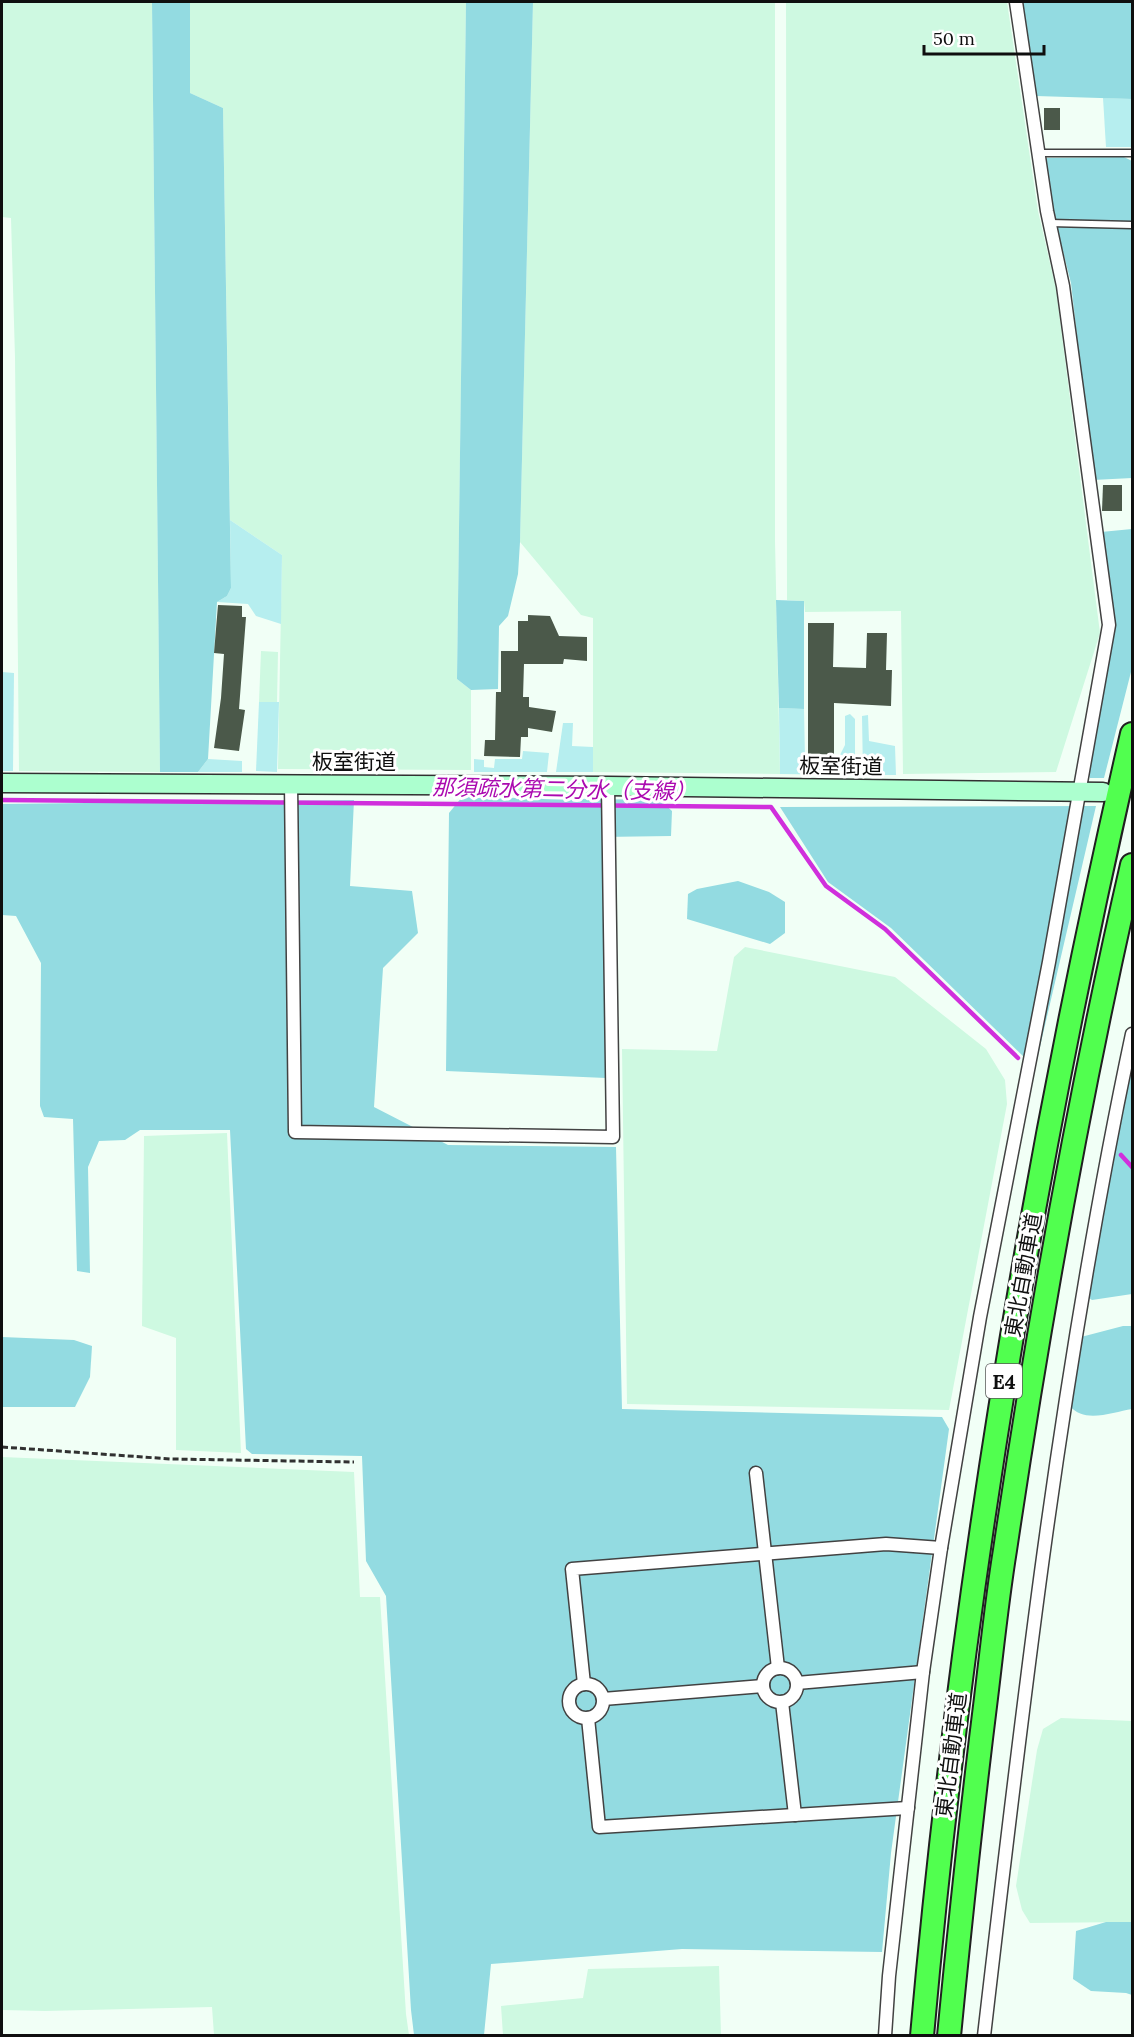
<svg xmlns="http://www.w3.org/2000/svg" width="1134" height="2037" font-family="Lora,'Noto Sans JP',serif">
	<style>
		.farmland { fill: #cef9e1 }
		.green { fill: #b6eeef }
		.forest { fill: #93dbe1 }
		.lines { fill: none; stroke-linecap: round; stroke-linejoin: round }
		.stream { stroke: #d02fdc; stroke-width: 4.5 }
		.building { fill: #4b594a }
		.lane-casing { stroke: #424242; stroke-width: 9 }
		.street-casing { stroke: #424242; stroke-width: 15 }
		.secondary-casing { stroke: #313131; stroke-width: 21 }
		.highway-casing { stroke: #202020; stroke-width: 26 }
		.path { stroke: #313131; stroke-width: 3; stroke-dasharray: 6 3; stroke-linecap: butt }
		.lane { stroke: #fff; stroke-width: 6 }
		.street { stroke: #fff; stroke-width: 12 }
		.secondary { stroke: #acffcf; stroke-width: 18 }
		.highway { stroke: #51ff4f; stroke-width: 22 }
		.labels { text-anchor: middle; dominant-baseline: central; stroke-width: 6; stroke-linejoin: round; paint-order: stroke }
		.shield { fill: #fff; stroke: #575757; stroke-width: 1.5 }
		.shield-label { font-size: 20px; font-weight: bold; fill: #0f0f0f }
		.street-label { font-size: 21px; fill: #0f0f0f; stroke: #fff }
		.water-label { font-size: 22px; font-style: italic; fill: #ab0ab0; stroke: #fff }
	</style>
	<rect width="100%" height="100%" fill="#f1fff6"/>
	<g class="farmland">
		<polygon points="2,2 152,2 160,772 19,771 15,357 11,218 2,217"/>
		<polygon points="190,2 466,2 457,679 471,690 471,770 278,769 282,555 230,520 223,108 190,93"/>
		<polygon points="533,2 775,2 775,541 780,774 593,772 593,618 581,615 520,542"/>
		<polygon points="786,2 1007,2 1038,211 1056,289 1100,633 1056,772 903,774 901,611 805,612 804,601 787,600"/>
		<polygon points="261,651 278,652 277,703 259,702"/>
		<polygon points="745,947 895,977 986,1049 1005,1080 1007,1104 949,1410 627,1404 622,1049 717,1051 734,957"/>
		<polygon points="227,1133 241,1453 176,1450 176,1338 142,1326 144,1136"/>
		<polygon points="2,1457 354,1472 360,1597 380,1597 406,2014 409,2035 214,2035 212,2007 45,2011 2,2010"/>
		<polygon points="1061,1718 1132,1721 1132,1922 1030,1923 1022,1910 1016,1886 1037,1750 1043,1729"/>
		<polygon points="719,1966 721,2035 503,2035 501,2006 583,1998 588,1969"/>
	</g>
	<g class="green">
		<polygon points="1103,98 1132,99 1132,147 1106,147"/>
		<polygon points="230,520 282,555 281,624 256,616 248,604 217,602 227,596 231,588"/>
		<polygon points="2,672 14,673 13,771 2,771"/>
		<polygon points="259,702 279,702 277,772 256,771"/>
		<polygon points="779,708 804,709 805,760 837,761 845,745 845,716 850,714 855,719 855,775 780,774"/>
		<polygon points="868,715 869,741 895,746 896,775 863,775 862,716"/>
		<polygon points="563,723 573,723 572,746 593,747 593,772 556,772"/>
		<polygon points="523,751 549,753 547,772 474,772 474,759 484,760 484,767 494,768 495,759 522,759"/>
		<polygon points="208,759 242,761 242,772 198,772"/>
	</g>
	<g class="forest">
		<polygon points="152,2 190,2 190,93 223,108 231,588 227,596 217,602 208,759 198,772 160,772"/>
		<polygon points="466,2 533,2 520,542 518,574 508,616 499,626 498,689 471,690 457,679"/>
		<polygon points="1023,2 1132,2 1132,99 1036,96"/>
		<polygon points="1124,157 1132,161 1132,478 1093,480 1071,283 1053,212 1044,158"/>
		<polygon points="1132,529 1132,668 1104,778 1090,778 1087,771 1112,646 1113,628 1101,532"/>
		<polygon points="776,600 804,601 804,709 779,708"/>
		<polygon points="462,797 660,800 672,811 671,836 602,837 606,1078 446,1071 449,813"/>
		<polygon points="354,800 350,886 412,891 418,933 383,968 374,1107 448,1145 616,1147 622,1409 942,1417 949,1429 891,1853 882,1952 682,1949 491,1964 484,2035 414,2035 411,2010 386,1596 366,1561 362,1456 252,1454 246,1449 230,1130 140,1130 125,1140 99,1141 88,1167 90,1273 77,1271 73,1119 44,1117 40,1106 41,963 16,916 2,915 2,804"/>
		<polygon points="1096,806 1036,1064 1025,1058 891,928 828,882 780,807"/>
		<polygon points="738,881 769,892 785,902 785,933 770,944 687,919 688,894 697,889"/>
		<polygon points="1132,1034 1132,1294 1092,1300 1085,1295"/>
		<path d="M1123 1326H1132V1409C1113 1412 1084 1424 1070 1406L1081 1337Z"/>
		<polygon points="2,1337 74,1340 92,1346 90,1377 75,1407 2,1407"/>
		<polygon points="1106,1922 1132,1922 1132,1995 1126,1993 1091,1991 1073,1979 1076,1931"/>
	</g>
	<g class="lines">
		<g class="stream">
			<polyline points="2,800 771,807 826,886 885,929 1018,1058"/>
			<polyline points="1121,1155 1132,1167"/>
		</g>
	</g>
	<g class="building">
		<rect x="1044" y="108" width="16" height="22"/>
		<polygon points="1103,485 1122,485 1122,511 1102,511"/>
		<polygon points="218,605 242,606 242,617 246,617 239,709 245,710 239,751 214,748 221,698 224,654 214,653"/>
		<polygon points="528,615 550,616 559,636 587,637 587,661 564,659 563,664 524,664 523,697 529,697 529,707 556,711 552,732 528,728 528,737 521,737 520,757 484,756 485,740 495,740 496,692 501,692 501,651 518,651 518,621 528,621"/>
		<polygon points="808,623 834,623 833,667 866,668 867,633 887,633 886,670 892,670 891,706 834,703 834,757 808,758"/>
	</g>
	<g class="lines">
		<defs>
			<g id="lane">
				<polyline points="1038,153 1132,153"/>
				<polyline points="1050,223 1132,225"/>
			</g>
			<g id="street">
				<polyline points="291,783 295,1132 613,1137 608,786"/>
				<polyline points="756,1473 778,1668"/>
				<circle cx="780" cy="1685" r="17"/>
				<polyline points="797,1683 923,1672"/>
				<polyline points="584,1684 572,1569 886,1544 941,1548"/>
				<circle cx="586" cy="1701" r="17"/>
				<polyline points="603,1699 763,1686"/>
				<polyline points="782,1702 795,1815"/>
				<polyline points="588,1718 599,1827 908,1808"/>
				<polyline points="885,2036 889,1976 923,1672 941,1548 980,1317 1049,962 1109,625 1063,286 1047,211 1016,2"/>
				<path d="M984 2036C1023 1700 1062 1364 1132 1034"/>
			</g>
			<polyline id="secondary" points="2,783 608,786 1103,792"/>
			<g id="highway">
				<path d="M922 2036C961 1597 1033 1163 1132 734"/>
				<path d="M949 2036C960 1923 972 1810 986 1698 992 1649 997 1599 1005 1550 1039 1321 1080 1091 1132 865"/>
			</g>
		</defs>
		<use href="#lane" class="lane-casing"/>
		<use href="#street" class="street-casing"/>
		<use href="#secondary" class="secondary-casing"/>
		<use href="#highway" class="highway-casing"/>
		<polyline class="path" points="2,1447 171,1459 354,1462"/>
		<use href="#lane" class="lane"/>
		<use href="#street" class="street"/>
		<use href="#secondary" class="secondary"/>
		<use href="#highway" class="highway"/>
	</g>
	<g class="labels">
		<rect class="shield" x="986" y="1364" width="36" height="34" rx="4.5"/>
		<g class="shield-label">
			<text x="1004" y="1381">E4</text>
		</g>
		<g class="street-label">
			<text x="354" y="761">板室街道</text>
			<text transform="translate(841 766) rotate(1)">板室街道</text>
			<text transform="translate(1023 1275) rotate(-80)">東北自動車道</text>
			<text transform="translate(951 1755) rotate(-83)">東北自動車道</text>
		</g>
		<g class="water-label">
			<text transform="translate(564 789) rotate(1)">那須疏水第二分水（支線）</text>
		</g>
	</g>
	<rect width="1134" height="2037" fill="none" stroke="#0f0f0f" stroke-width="6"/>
	<path d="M924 45v9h120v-9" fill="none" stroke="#0f0f0f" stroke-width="3"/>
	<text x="933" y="45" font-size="18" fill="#0f0f0f" stroke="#ffffff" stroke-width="4.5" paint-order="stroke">50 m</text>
</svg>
